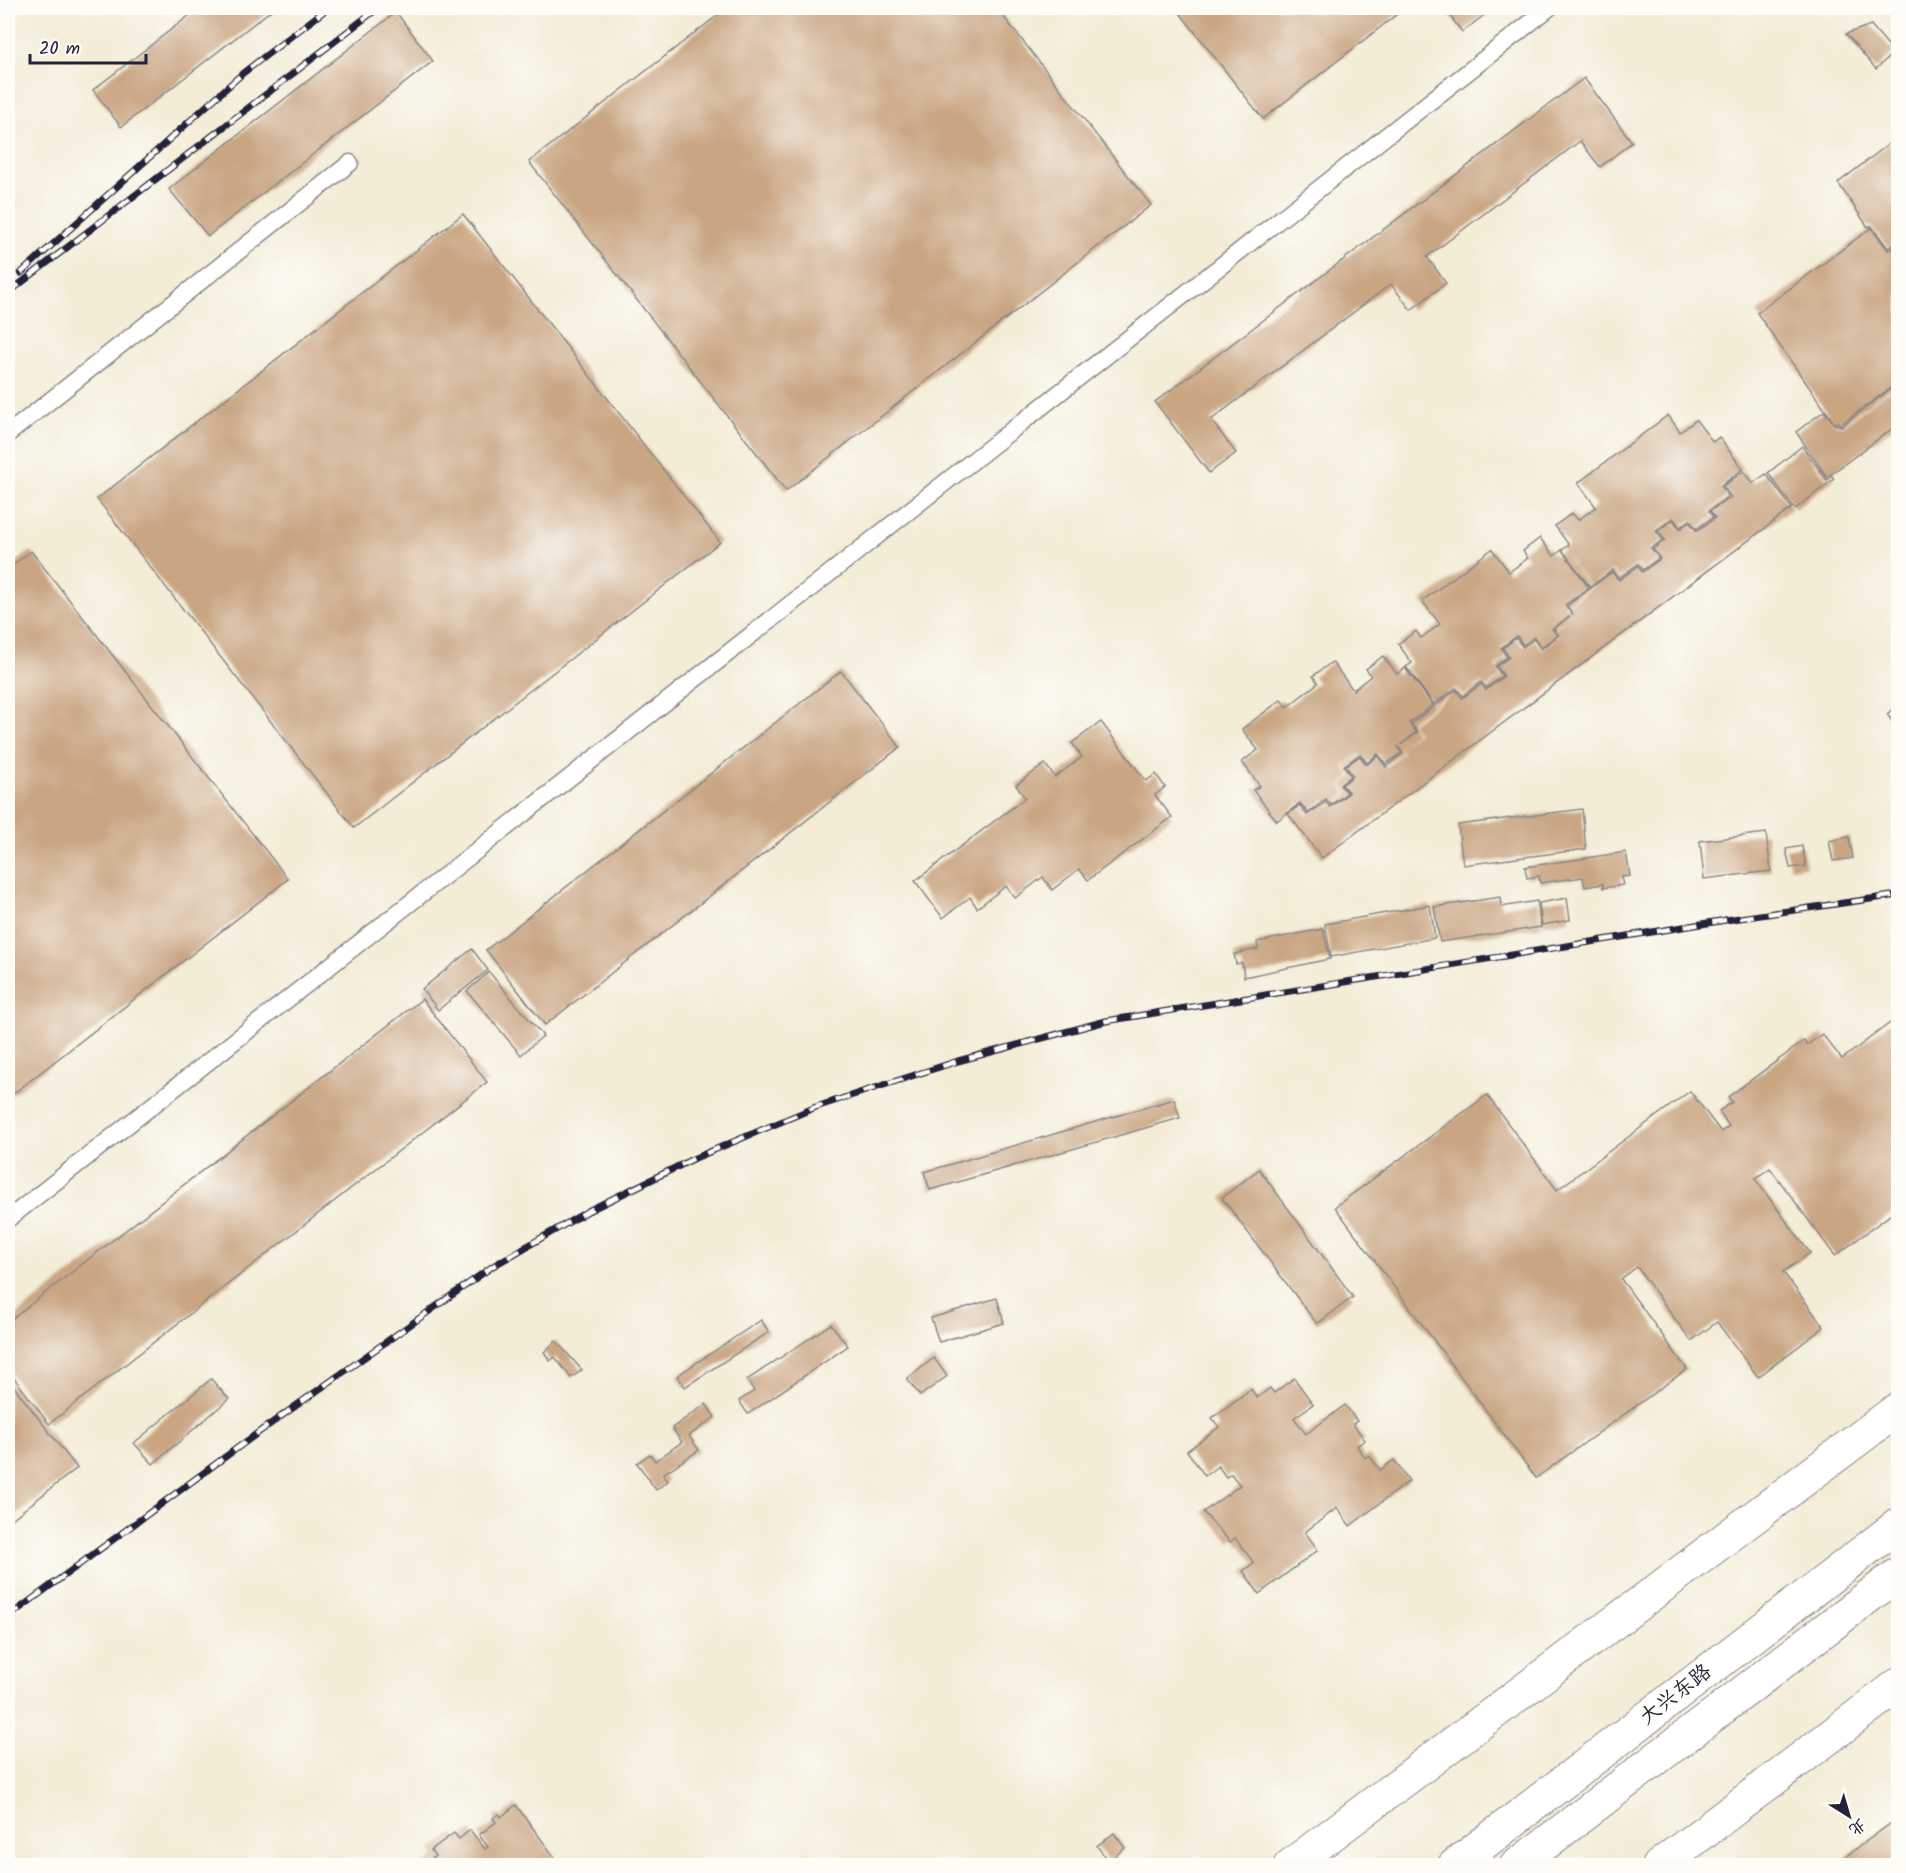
<svg xmlns="http://www.w3.org/2000/svg" width="1906" height="1873" font-family="Kalam,'LXGW WenKai TC',sans-serif">
	<style>
		.building { fill: #c9a582 }
		.lines { fill: none; stroke-linecap: round; stroke-linejoin: round }
		.service-casing { stroke: #8a8788; stroke-width: 19 }
		.secondary-casing { stroke: #8a8788; stroke-width: 35 }
		.primary-casing { stroke: #8a8788; stroke-width: 35 }
		.service { stroke: #fff; stroke-width: 16 }
		.secondary { stroke: #fff; stroke-width: 33 }
		.primary { stroke: #fff; stroke-width: 33 }
		.rail-casing { stroke: #22223b; stroke-width: 7 }
		.rail { stroke: #fdfcf7; stroke-width: 4.5; stroke-dasharray: 14; stroke-linecap: butt }
		.labels { text-anchor: middle; dominant-baseline: central; stroke-width: 4.5; stroke-linejoin: round; paint-order: stroke }
		.street-label { font-size: 21px; fill: #22223b; stroke: #fdfcf7 }
	</style>
	<rect width="100%" height="100%" fill="#fdfcf7"/>
	<filter id="ink" filterUnits="userSpaceOnUse"><feTurbulence type="fractalNoise" baseFrequency=".0167" numOctaves="2"/><feDisplacementMap in="SourceGraphic" scale="12" xChannelSelector="R" yChannelSelector="G"/><feConvolveMatrix kernelMatrix="1 2 1 2 8 2 1 2 1" color-interpolation-filters="sRGB"/></filter>
	<filter id="wash" filterUnits="userSpaceOnUse"><feTurbulence type="fractalNoise" baseFrequency=".008" numOctaves="4" result="noise"/><feDisplacementMap in="SourceGraphic" scale="24" xChannelSelector="R" yChannelSelector="G"/><feGaussianBlur stdDeviation="1.35" result="paint"/><feColorMatrix in="noise" values="0 0 0 0 0 0 0 0 0 0 0 0 0 0 0 0 0 1.4 0 .05"/><feComposite in="paint" operator="in"/></filter>
	<g filter="url(#wash)">
		<rect width="100%" height="100%" fill="#f3ecd6"/>
		<g id="blocks">
			<g class="building">
				<polygon points="199,8 274,8 121,127 93,90"/>
				<polygon points="727,8 997,8 1151,205 786,491 529,162"/>
				<polygon points="1176,8 1405,8 1263,119"/>
				<polygon points="1447,8 1489,8 1491,10 1462,32 1445,9"/>
				<polygon points="396,12 433,61 208,236 169,189"/>
				<polygon points="1871,25 1894,52 1876,69 1846,34"/>
				<polygon points="1584,78 1632,142 1600,167 1580,141 1427,257 1446,283 1411,310 1391,284 1211,420 1236,453 1209,473 1155,402"/>
				<polygon points="1898,137 1898,254 1892,245 1888,248 1871,226 1868,227 1838,183"/>
				<polygon points="463,214 720,542 354,828 97,499"/>
				<polygon points="1871,228 1888,250 1892,248 1898,257 1898,389 1896,391 1893,386 1840,425 1838,422 1835,424 1757,313"/>
				<polygon points="1892,388 1896,393 1898,391 1898,424 1827,477 1796,432 1824,411 1834,424 1842,426"/>
				<polygon points="1668,415 1680,432 1696,420 1713,442 1719,437 1743,469 1721,486 1728,496 1709,511 1713,517 1697,529 1690,520 1680,527 1673,518 1656,531 1663,540 1651,548 1659,558 1643,570 1638,564 1619,578 1613,570 1590,587 1562,550 1569,545 1555,526 1572,513 1578,520 1596,507 1578,483"/>
				<polygon points="1802,446 1827,480 1832,476 1834,479 1795,509 1768,473"/>
				<polygon points="1744,471 1753,483 1766,474 1792,508 1322,858 1288,814 1300,805 1307,815 1326,802 1330,807 1349,793 1342,785 1353,776 1346,766 1360,756 1366,765 1378,756 1386,767 1403,753 1398,746 1401,753 1386,764 1378,754 1367,763 1360,754 1344,766 1351,776 1340,785 1347,793 1331,805 1326,799 1308,813 1300,803 1277,821 1253,790 1260,786 1242,762 1258,750 1242,729 1281,700 1287,707 1318,683 1313,676 1332,662 1353,690 1371,676 1366,669 1383,656 1397,674 1405,668 1433,705 1409,723 1416,732 1401,745 1418,732 1411,724 1456,690 1462,698 1482,684 1486,690 1504,676 1497,666 1509,657 1503,648 1516,638 1523,647 1534,639 1541,649 1559,635 1554,629 1570,616 1552,629 1557,635 1541,647 1534,637 1523,645 1517,636 1501,648 1507,657 1495,666 1502,676 1486,688 1481,682 1463,696 1456,688 1434,704 1406,667 1412,663 1398,644 1416,631 1421,638 1440,624 1422,601 1492,549 1509,572 1528,558 1523,551 1540,538 1554,556 1562,550 1589,588 1565,605 1573,615 1567,606 1612,572 1619,580 1638,566 1642,572 1660,559 1653,549 1665,540 1658,531 1673,520 1680,529 1689,522 1697,531 1715,518 1710,511 1731,497 1723,486"/>
				<polygon points="31,551 288,879 8,1098 8,569"/>
				<polygon points="841,671 900,747 545,1025 486,950"/>
				<polygon points="1898,705 1898,730 1887,714"/>
				<polygon points="1101,722 1146,781 1156,774 1165,787 1155,795 1172,817 1088,880 1079,869 1052,890 1043,877 1015,898 1006,886 977,908 970,897 943,918 915,881 1025,798 1016,785 1045,764 1055,777 1082,757 1072,743"/>
				<polygon points="1582,809 1586,849 1463,865 1458,825"/>
				<polygon points="1766,833 1771,871 1704,879 1700,841"/>
				<polygon points="1849,837 1853,858 1833,861 1829,841"/>
				<polygon points="1802,846 1806,866 1790,868 1786,849"/>
				<polygon points="1626,852 1630,876 1621,877 1623,885 1603,888 1603,884 1585,887 1583,877 1540,883 1539,876 1527,878 1525,867"/>
				<polygon points="1500,897 1501,907 1537,901 1541,927 1440,942 1434,907"/>
				<polygon points="1567,898 1570,920 1542,925 1539,903"/>
				<polygon points="1430,905 1435,938 1331,957 1325,924"/>
				<polygon points="1323,929 1330,959 1244,977 1242,963 1236,964 1234,954 1258,949 1257,942"/>
				<polygon points="472,949 488,970 438,1010 422,989"/>
				<polygon points="489,972 543,1036 521,1055 467,991"/>
				<polygon points="422,999 487,1082 49,1424 8,1370 8,1322"/>
				<polygon points="1898,1017 1898,1209 1835,1256 1770,1168 1755,1179 1810,1253 1783,1272 1824,1327 1758,1377 1717,1322 1691,1341 1637,1267 1621,1279 1687,1369 1536,1478 1335,1207 1487,1095 1557,1190 1690,1091 1721,1132 1729,1126 1719,1111 1732,1102 1728,1097 1804,1041 1807,1045 1822,1034 1842,1059"/>
				<polygon points="1174,1099 1180,1118 930,1190 924,1172"/>
				<polygon points="1259,1169 1353,1297 1317,1324 1222,1198"/>
				<polygon points="997,1298 1004,1323 939,1342 931,1318"/>
				<polygon points="761,1320 769,1332 685,1387 677,1376"/>
				<polygon points="831,1324 848,1346 748,1414 739,1401 754,1391 747,1380"/>
				<polygon points="556,1341 582,1370 571,1378 555,1357 550,1361 544,1352"/>
				<polygon points="934,1358 947,1376 920,1396 907,1379"/>
				<polygon points="1294,1378 1313,1404 1294,1418 1306,1434 1345,1405 1357,1421 1353,1424 1365,1440 1357,1446 1365,1458 1369,1455 1380,1470 1394,1460 1409,1481 1350,1526 1337,1508 1305,1532 1318,1550 1259,1594 1243,1571 1254,1563 1235,1538 1230,1542 1203,1512 1240,1485 1231,1474 1226,1477 1218,1466 1205,1476 1187,1451 1219,1427 1212,1418 1251,1389 1257,1398 1270,1388 1274,1393"/>
				<polygon points="8,1379 77,1468 8,1522"/>
				<polygon points="211,1379 229,1399 153,1464 134,1443"/>
				<polygon points="706,1404 715,1417 689,1436 699,1450 663,1474 668,1481 656,1490 637,1463 650,1454 655,1461 682,1442 672,1428"/>
				<polygon points="516,1805 561,1866 423,1866 435,1856 431,1850 454,1833 459,1839 470,1830 485,1849 488,1847 479,1835 496,1822 493,1818 499,1814 501,1817"/>
				<polygon points="1898,1818 1898,1865 1851,1866 1845,1857"/>
				<polygon points="1114,1833 1125,1848 1108,1861 1097,1846"/>
			</g>
		</g>
	</g>
	<g filter="url(#ink)">
		<use href="#blocks" fill-opacity="0" stroke="#8a8788" stroke-width="1.5"/>
		<g class="lines">
			<defs>
				<g id="service">
					<polyline points="8,434 350,163"/>
					<polyline points="8,1219 1549,8"/>
				</g>
				<g id="secondary">
					<polyline points="1290,1866 1898,1409"/>
					<polyline points="1659,1866 1898,1685"/>
				</g>
				<g id="primary">
					<polyline points="1454,1866 1898,1525"/>
					<polyline points="1516,1866 1898,1574"/>
				</g>
			</defs>
			<use href="#service" class="service-casing"/>
			<use href="#secondary" class="secondary-casing"/>
			<use href="#primary" class="primary-casing"/>
			<use href="#service" class="service"/>
			<use href="#secondary" class="secondary"/>
			<use href="#primary" class="primary"/>
			<defs>
				<g id="rail">
					<polyline points="21,273 243,73 328,8"/>
					<polyline points="8,293 378,8"/>
					<polyline points="8,1617 259,1432 493,1266 588,1211 695,1158 816,1107 958,1061 1106,1021 1726,920 1898,895"/>
				</g>
			</defs>
			<use href="#rail" class="rail-casing"/>
			<use href="#rail" class="rail"/>
		</g>
	</g>
	<g class="labels">
		<g class="street-label">
			<text transform="translate(1676 1695) rotate(-38)">大兴东路</text>
		</g>
	</g>
	<rect width="1906" height="1873" fill="none" stroke="#fdfcf7" stroke-width="30"/>
	<g transform="translate(1849 1816) rotate(143)" stroke="#fdfcf7" stroke-width="4.5" paint-order="stroke">
	<path d="M0-4.5L10 22L0 15L-10 22Z" fill="#22223b"/>
	<text y="-9" font-size="16" font-weight="bold" text-anchor="middle" fill="#22223b">北</text>
	</g>
	<path d="M30 54v9h116v-9" fill="none" stroke="#22223b" stroke-width="3"/>
	<text x="39" y="54" font-size="18" fill="#22223b" stroke="#fdfcf7" stroke-width="4.5" paint-order="stroke">20 m</text>
</svg>
